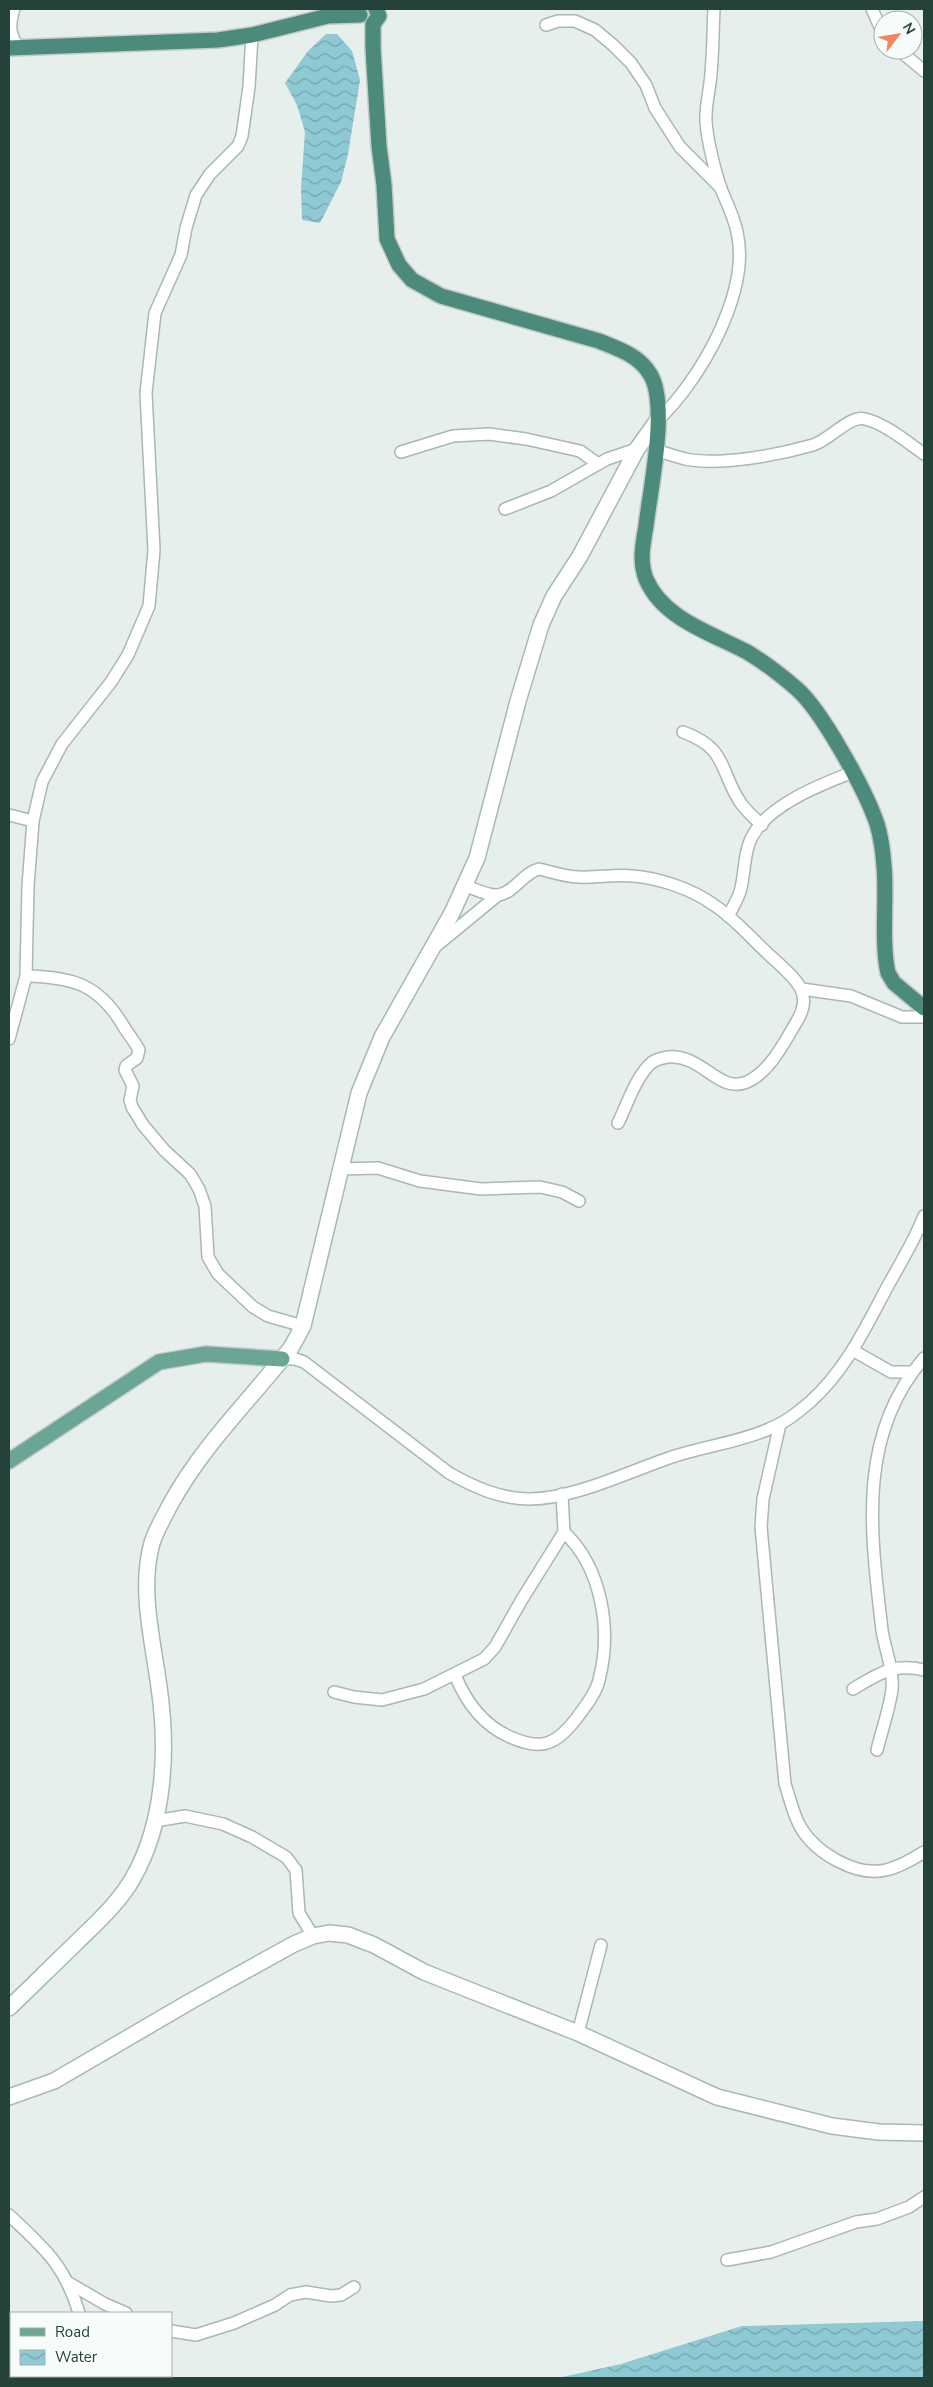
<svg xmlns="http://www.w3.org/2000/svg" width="933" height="2387" font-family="'Nunito Sans',sans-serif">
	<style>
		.water { fill: url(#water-waves) }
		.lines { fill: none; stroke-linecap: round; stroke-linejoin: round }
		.minor-casing { stroke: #a8b8b2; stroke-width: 14 }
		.secondary-casing { stroke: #a4bbb3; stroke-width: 18 }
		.primary-casing { stroke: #c2cac8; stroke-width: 18 }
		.trunk-casing { stroke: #c2cac8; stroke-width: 18 }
		.minor { stroke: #fff; stroke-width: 11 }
		.secondary { stroke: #fff; stroke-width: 15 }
		.primary { stroke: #6aa596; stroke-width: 15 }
		.trunk { stroke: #4c8a7c; stroke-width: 15 }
	</style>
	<defs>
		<pattern id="water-waves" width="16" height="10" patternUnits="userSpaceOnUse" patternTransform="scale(1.25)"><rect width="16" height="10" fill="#8ec9d4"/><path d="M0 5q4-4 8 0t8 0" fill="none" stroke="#74a5ad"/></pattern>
	</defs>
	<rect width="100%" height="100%" fill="#e6efeb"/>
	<g class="water">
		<polygon points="326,34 337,34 352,51 360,80 348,154 341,182 320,223 302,220 301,189 305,132 297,105 285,83 308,51"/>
		<polygon points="924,2321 924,2378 558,2378 621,2364 742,2326"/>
	</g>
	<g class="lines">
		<defs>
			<g id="minor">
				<path d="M14 9C9 25 9 34 19 48"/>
				<polyline points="872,9 883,34"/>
				<polyline points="546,25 558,21 575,21 595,30 613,45 631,63 646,85 655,108 680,147 721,188"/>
				<polyline points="899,50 924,71"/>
				<path d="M657 421C700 381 751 292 737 232 734 217 727 203 721 189 714 167 708 145 706 122 705 106 710 90 711 73 713 52 713 30 714 9"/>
				<path d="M655 450C665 453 675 456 685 459 721 466 778 455 813 445 830 440 849 415 865 419 886 424 907 442 924 454"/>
				<polyline points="401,452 453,436 489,434 526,439 580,451 598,464"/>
				<polyline points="505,509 551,491 607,459 637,449"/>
				<path d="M683 732C727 748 719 769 740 802 746 811 754 818 762 825"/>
				<polyline points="9,815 33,821"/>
				<path d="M466 886C475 889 488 896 498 895 514 893 523 873 539 869 552 872 566 877 579 877 597 878 615 874 633 876 659 878 692 889 714 905 737 920 755 943 776 961 795 979 814 993 797 1021 785 1041 770 1072 747 1082 718 1094 703 1054 668 1057 660 1058 653 1060 648 1066 634 1082 627 1105 618 1123"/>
				<path d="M728 916C733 907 739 898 741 888 745 871 744 850 753 835 770 804 822 784 853 772"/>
				<polyline points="436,946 498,895"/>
				<path d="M26 976C73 977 99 984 124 1027 129 1035 135 1042 139 1050L137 1058 126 1066 125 1070 133 1086 130 1100 132 1107 143 1125 164 1150 190 1174 199 1189 205 1206 208 1257 218 1274 253 1307 268 1316 303 1326"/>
				<polyline points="802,989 851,996 902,1017 924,1017"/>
				<polyline points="9,1039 26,976 28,886 33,821 42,782 62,744 111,682 128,655 149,606 154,550 146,393 155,313 181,255 186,228 196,195 210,174 238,146 242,136 249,87 252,35"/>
				<polyline points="339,1169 378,1168 420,1181 481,1189 540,1187 562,1192 579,1201"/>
				<polyline points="854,1351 891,1372 912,1372"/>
				<path d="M282 1359H295L304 1362 449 1473C474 1487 500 1499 530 1499 574 1499 632 1470 675 1456 706 1446 740 1442 769 1429 785 1423 797 1413 810 1402 848 1368 867 1324 891 1280 903 1259 915 1239 924 1216"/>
				<path d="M780 1424 763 1499 761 1527 785 1784C790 1798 793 1815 801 1828 816 1853 856 1877 886 1870 899 1867 913 1859 924 1852"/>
				<path d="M455 1675C466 1702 482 1724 508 1736 540 1751 555 1746 576 1719 584 1708 596 1694 599 1680 612 1630 602 1568 564 1532"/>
				<path d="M853 1689C880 1673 893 1663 924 1670"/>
				<polyline points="334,1692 354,1697 382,1700 424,1689 484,1659 495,1647 521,1601 564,1532 562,1494"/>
				<path d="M877 1750C882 1730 889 1710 892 1690 894 1670 885 1650 882 1630 871 1535 856 1436 924 1358"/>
				<polyline points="155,1821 185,1816 223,1824 252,1837 286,1857 296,1870 299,1913 313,1936"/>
				<polyline points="578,2033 601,1945"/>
				<path d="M9 2215C44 2248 65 2265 79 2313"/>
				<polyline points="727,2260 771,2252 856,2222 877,2219 909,2207 924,2197"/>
				<polyline points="69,2283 105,2304 126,2313"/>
				<polyline points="171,2331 196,2335 234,2323 275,2305 290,2295 306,2292 331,2296 341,2295 354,2287"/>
				<polyline points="102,2376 103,2378"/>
			</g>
			<g id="secondary">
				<path d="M9 2008C31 1987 53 1965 75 1944 95 1924 119 1903 133 1878 165 1822 168 1749 159 1687 153 1641 139 1589 152 1543 156 1530 164 1517 170 1505 202 1446 250 1400 291 1348L303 1326 359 1093 382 1037 452 913 477 858 518 701 541 625 554 596 580 556 637 449 657 421"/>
				<polyline points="9,2097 54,2081 191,2001 294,1944 313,1936 329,1933 348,1935 374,1945 424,1972 578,2033 717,2097 832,2126 879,2132 924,2133"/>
			</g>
			<polyline id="primary" points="9,1461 159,1362 206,1354 282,1359"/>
			<g id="trunk">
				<path d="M376 9 379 16 373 24V48L379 146 384 185 387 239 399 265 412 280 441 296 599 341C618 349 639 355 650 374 669 404 650 490 646 526 643 544 639 561 646 579 663 619 711 633 747 652 764 662 782 676 797 689 822 711 866 791 877 824 881 837 883 852 884 866 887 899 881 941 888 973L894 983 924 1008"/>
				<polyline points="9,48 218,40 252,35 328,16 360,15"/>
			</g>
		</defs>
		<use href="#minor" class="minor-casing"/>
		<use href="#secondary" class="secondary-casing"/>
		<use href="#primary" class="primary-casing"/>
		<use href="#trunk" class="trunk-casing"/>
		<use href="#minor" class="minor"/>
		<use href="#secondary" class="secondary"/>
		<use href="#primary" class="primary"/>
		<use href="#trunk" class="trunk"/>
	</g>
	<rect width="933" height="2387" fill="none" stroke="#24423a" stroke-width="20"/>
	<rect x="10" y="2312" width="162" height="65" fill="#f7fbf9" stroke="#a3b1ad"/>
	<rect x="20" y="2328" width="25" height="8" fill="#6aa596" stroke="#a3b1ad"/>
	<text x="55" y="2337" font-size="15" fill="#24423a">Road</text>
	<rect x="20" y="2350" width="25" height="15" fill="url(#water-waves)" stroke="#a3b1ad"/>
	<text x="55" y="2362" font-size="15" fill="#24423a">Water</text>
	<g transform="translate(898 35) rotate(59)"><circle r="24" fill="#f7fbf9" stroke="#a3b1ad"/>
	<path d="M0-4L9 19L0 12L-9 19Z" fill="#f4845f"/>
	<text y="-8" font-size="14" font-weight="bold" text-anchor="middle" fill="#24423a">N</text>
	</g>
</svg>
